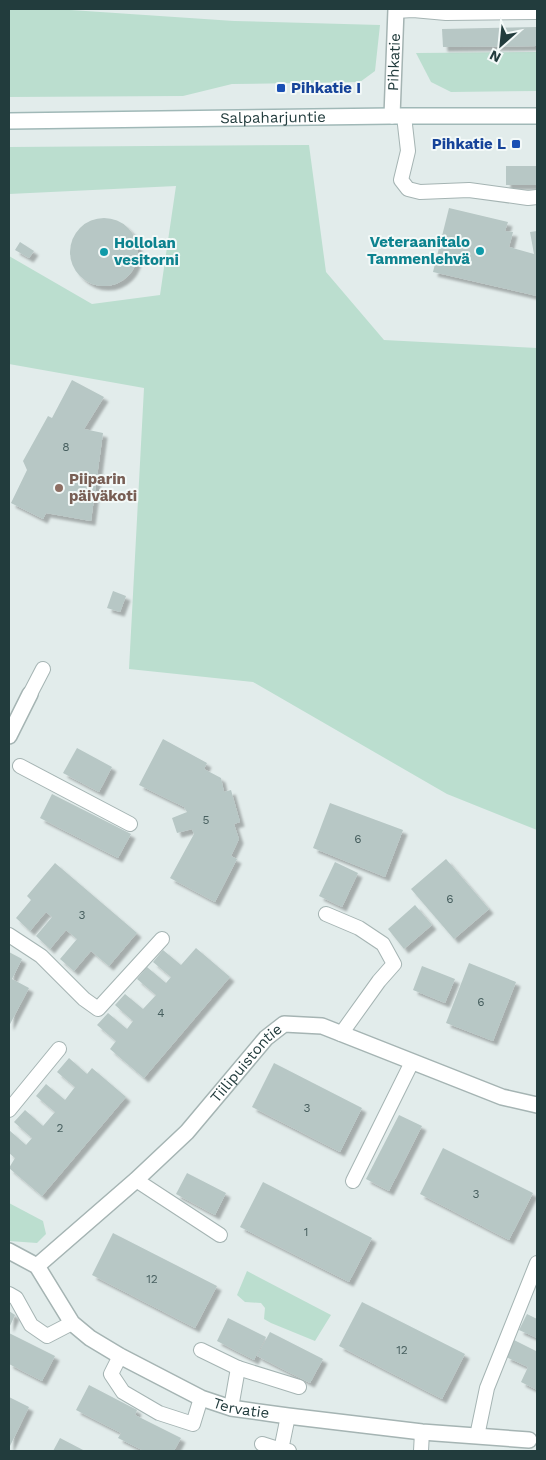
<svg xmlns="http://www.w3.org/2000/svg" width="546" height="1460" font-family="'Work Sans',sans-serif">
	<style>
		.green { fill: #bbdecf }
		.building { fill: #b7c7c5; filter: url(#shadow) }
		.lines { fill: none; stroke-linecap: round; stroke-linejoin: round }
		.lane-casing { stroke: #a5b4b3; stroke-width: 16 }
		.street-casing { stroke: #a5b4b3; stroke-width: 18 }
		.secondary-casing { stroke: #a0b8b7; stroke-width: 18 }
		.lane { stroke: #fff; stroke-width: 14 }
		.street { stroke: #fff; stroke-width: 15 }
		.secondary { stroke: #fff; stroke-width: 15 }
		.transit-dot { fill: #1a4fb4; stroke: #f3f9f8; stroke-width: 2 }
		.culture-dot { fill: #0f9aa8; stroke: #f3f9f8; stroke-width: 2 }
		.education-dot { fill: #8d6e63; stroke: #f3f9f8; stroke-width: 2 }
		.labels { text-anchor: middle; dominant-baseline: central; stroke-width: 4; stroke-linejoin: round; paint-order: stroke }
		.number-label { font-size: 12px; fill: #475f5f }
		.street-label { font-size: 15px; fill: #223c3d; stroke: #f3f9f8 }
		.transit-label { font-size: 15px; font-weight: bold; fill: #164399; stroke: #f3f9f8; text-anchor: start }
		.culture-label { font-size: 15px; font-weight: bold; fill: #0d838f; stroke: #f3f9f8; text-anchor: end }
		.education-label { font-size: 15px; font-weight: bold; fill: #785e54; stroke: #f3f9f8; text-anchor: start }
	</style>
	<defs>
		<filter id="shadow"><feDropShadow dx="4.5" dy="4.5" stdDeviation="1" flood-color="#0004"/></filter>
	</defs>
	<rect width="100%" height="100%" fill="#e2eceb"/>
	<g class="green">
		<polygon points="9,9 56,9 234,21 380,25 375,71 360,82 232,84 183,96 9,97"/>
		<polygon points="537,52 537,91 451,92 431,82 416,53"/>
		<polygon points="309,145 326,272 384,340 537,348 537,830 447,794 253,682 129,669 144,388 9,364 9,256 92,304 160,295 176,186 9,194 9,147"/>
		<polygon points="9,1203 43,1221 46,1234 37,1243 9,1241"/>
		<polygon points="247,1271 331,1315 315,1341 271,1323 264,1319 265,1308 261,1303 245,1302 237,1295"/>
	</g>
	<g class="building">
		<polygon points="537,27 537,46 443,47 442,29"/>
		<rect x="506" y="166" width="31" height="19"/>
		<polygon points="449,208 508,222 505,231 513,232 509,247 534,254 530,232 537,231 537,296 433,272"/>
		<circle cx="104" cy="252" r="34"/>
		<polygon points="20,242 34,251 29,258 15,250"/>
		<polygon points="72,380 104,397 84,429 103,433 91,521 46,513 43,519 11,503 27,470 23,461 48,416 52,418"/>
		<polygon points="113,591 126,596 120,612 107,608"/>
		<polygon points="163,739 207,763 204,769 221,778 224,792 231,790 240,822 234,824 239,839 231,856 237,859 215,902 170,878 194,834 192,829 177,833 172,818 187,812 184,807 139,785"/>
		<polygon points="77,748 112,767 99,792 63,773"/>
		<polygon points="52,794 131,834 118,858 40,818"/>
		<polygon points="330,803 403,830 385,877 313,848"/>
		<polygon points="446,859 489,909 454,939 411,889"/>
		<polygon points="335,862 358,873 342,907 319,896"/>
		<polygon points="55,863 137,933 109,966 91,951 74,971 60,959 77,939 66,930 50,949 36,936 52,917 46,912 30,931 16,918 31,900 27,896"/>
		<polygon points="415,905 432,925 404,949 388,929"/>
		<polygon points="196,948 230,977 144,1078 110,1049 116,1041 97,1025 108,1013 127,1029 133,1021 115,1005 125,994 143,1009 156,995 137,979 147,967 166,983 171,977 153,962 163,950 181,965"/>
		<polygon points="9,952 22,959 12,979 29,988 9,1026"/>
		<polygon points="469,963 516,982 493,1041 446,1023"/>
		<polygon points="422,966 455,979 445,1003 413,990"/>
		<polygon points="69,1058 87,1074 92,1068 126,1097 42,1196 9,1168 15,1158 9,1153 9,1130 26,1145 32,1138 14,1122 25,1110 43,1126 55,1112 36,1096 46,1084 65,1100 75,1087 57,1072"/>
		<polygon points="274,1063 362,1108 340,1152 252,1107"/>
		<polygon points="399,1115 422,1126 389,1191 366,1179"/>
		<polygon points="443,1148 533,1193 509,1240 420,1194"/>
		<polygon points="187,1173 226,1193 215,1215 176,1194"/>
		<polygon points="263,1182 372,1238 349,1282 240,1227"/>
		<polygon points="113,1233 217,1286 195,1328 92,1275"/>
		<polygon points="362,1302 465,1354 442,1399 339,1346"/>
		<polygon points="9,1311 15,1315 9,1328"/>
		<polygon points="527,1314 537,1319 537,1338 519,1330"/>
		<polygon points="228,1318 266,1337 254,1360 217,1341"/>
		<polygon points="270,1332 323,1359 310,1383 257,1356"/>
		<polygon points="9,1333 55,1356 42,1381 9,1364"/>
		<polygon points="514,1340 536,1351 537,1348 537,1390 521,1382 528,1367 506,1357"/>
		<polygon points="89,1385 137,1410 135,1415 181,1438 174,1451 144,1451 118,1438 121,1433 76,1410"/>
		<polygon points="9,1397 29,1407 9,1448"/>
		<polygon points="60,1438 85,1451 53,1451"/>
	</g>
	<g class="lines">
		<defs>
			<g id="lane">
				<polyline points="396,11 413,10 446,13 537,12"/>
				<polyline points="404,116 408,151 401,180 408,189 420,192 469,190 528,198 537,197"/>
				<polyline points="30,694 43,669"/>
				<polyline points="20,766 130,824"/>
				<polyline points="326,914 359,928 383,944 394,964 379,981 341,1034"/>
				<polyline points="9,935 41,956 84,999 98,1009 162,939"/>
				<polyline points="9,1110 59,1049"/>
				<polyline points="136,1180 220,1235"/>
				<polyline points="353,1181 412,1062"/>
				<polyline points="9,1294 16,1298 31,1325 47,1336 72,1323"/>
				<polyline points="201,1350 238,1368 231,1408"/>
				<polyline points="120,1356 111,1374 123,1392 159,1413 193,1424 201,1398"/>
				<polyline points="238,1368 299,1387"/>
				<polyline points="288,1416 281,1450 289,1451"/>
				<polyline points="477,1436 487,1388 537,1263"/>
				<polyline points="262,1444 281,1450"/>
				<polyline points="421,1451 422,1432"/>
			</g>
			<g id="street">
				<path id="s1" d="M392 116 396 9"/>
				<polyline points="9,736 30,694"/>
				<path id="s2" d="M9 1251 37 1266 72 1323 90 1338 120 1356 201 1398 231 1408 288 1416 422 1432 529 1440"/>
				<path id="s3" d="M37 1266 136 1180 187 1132 266 1038 284 1024 322 1026 502 1097 537 1105"/>
			</g>
			<g id="secondary">
				<path id="s4" d="M9 121 392 116H537"/>
			</g>
		</defs>
		<use href="#lane" class="lane-casing"/>
		<use href="#street" class="street-casing"/>
		<use href="#secondary" class="secondary-casing"/>
		<use href="#lane" class="lane"/>
		<use href="#street" class="street"/>
		<use href="#secondary" class="secondary"/>
	</g>
	<g class="transit-dot">
		<rect x="276" y="83" width="10" height="10" rx="2.5"/>
		<rect x="511" y="139" width="10" height="10" rx="2.5"/>
	</g>
	<g class="culture-dot">
		<circle cx="480" cy="251" r="5"/>
		<circle cx="104" cy="252" r="5"/>
	</g>
	<circle class="education-dot" cx="59" cy="488" r="5"/>
	<g class="labels">
		<g class="number-label">
			<text x="66" y="447">8</text>
			<text x="206" y="820">5</text>
			<text x="358" y="839">6</text>
			<text x="450" y="899">6</text>
			<text x="82" y="915">3</text>
			<text x="481" y="1002">6</text>
			<text x="161" y="1013">4</text>
			<text x="307" y="1108">3</text>
			<text x="60" y="1128">2</text>
			<text x="476" y="1194">3</text>
			<text x="306" y="1232">1</text>
			<text x="152" y="1279">12</text>
			<text x="402" y="1350">12</text>
		</g>
		<g class="street-label">
			<text stroke="none"><textPath href="#s1" startOffset="54">Pihkatie</textPath></text>
			<text stroke="none"><textPath href="#s4" startOffset="264">Salpaharjuntie</textPath></text>
			<text stroke="none"><textPath href="#s3" startOffset="292">Tiilipuistontie</textPath></text>
			<text stroke="none"><textPath href="#s2" startOffset="290">Tervatie</textPath></text>
		</g>
		<g class="transit-label">
			<text x="291" y="88">Pihkatie I</text>
			<text x="506" y="144" text-anchor="end">Pihkatie L</text>
		</g>
		<g class="culture-label">
			<text x="470" y="242">Veteraanitalo<tspan x="470" dy="17">Tammenlehvä</tspan></text>
			<text x="114" y="243" text-anchor="start">Hollolan<tspan x="114" dy="17">vesitorni</tspan></text>
		</g>
		<g class="education-label">
			<text x="69" y="479">Piiparin<tspan x="69" dy="17">päiväkoti</tspan></text>
		</g>
	</g>
	<rect width="546" height="1460" fill="none" stroke="#223c3d" stroke-width="20"/>
	<g transform="translate(501 45) rotate(207)" stroke="#f3f9f8" stroke-width="4" paint-order="stroke">
	<path d="M0-4L9 19L0 12L-9 19Z" fill="#223c3d"/>
	<text y="-8" font-size="14" font-weight="bold" text-anchor="middle" fill="#223c3d">N</text>
	</g>
</svg>
